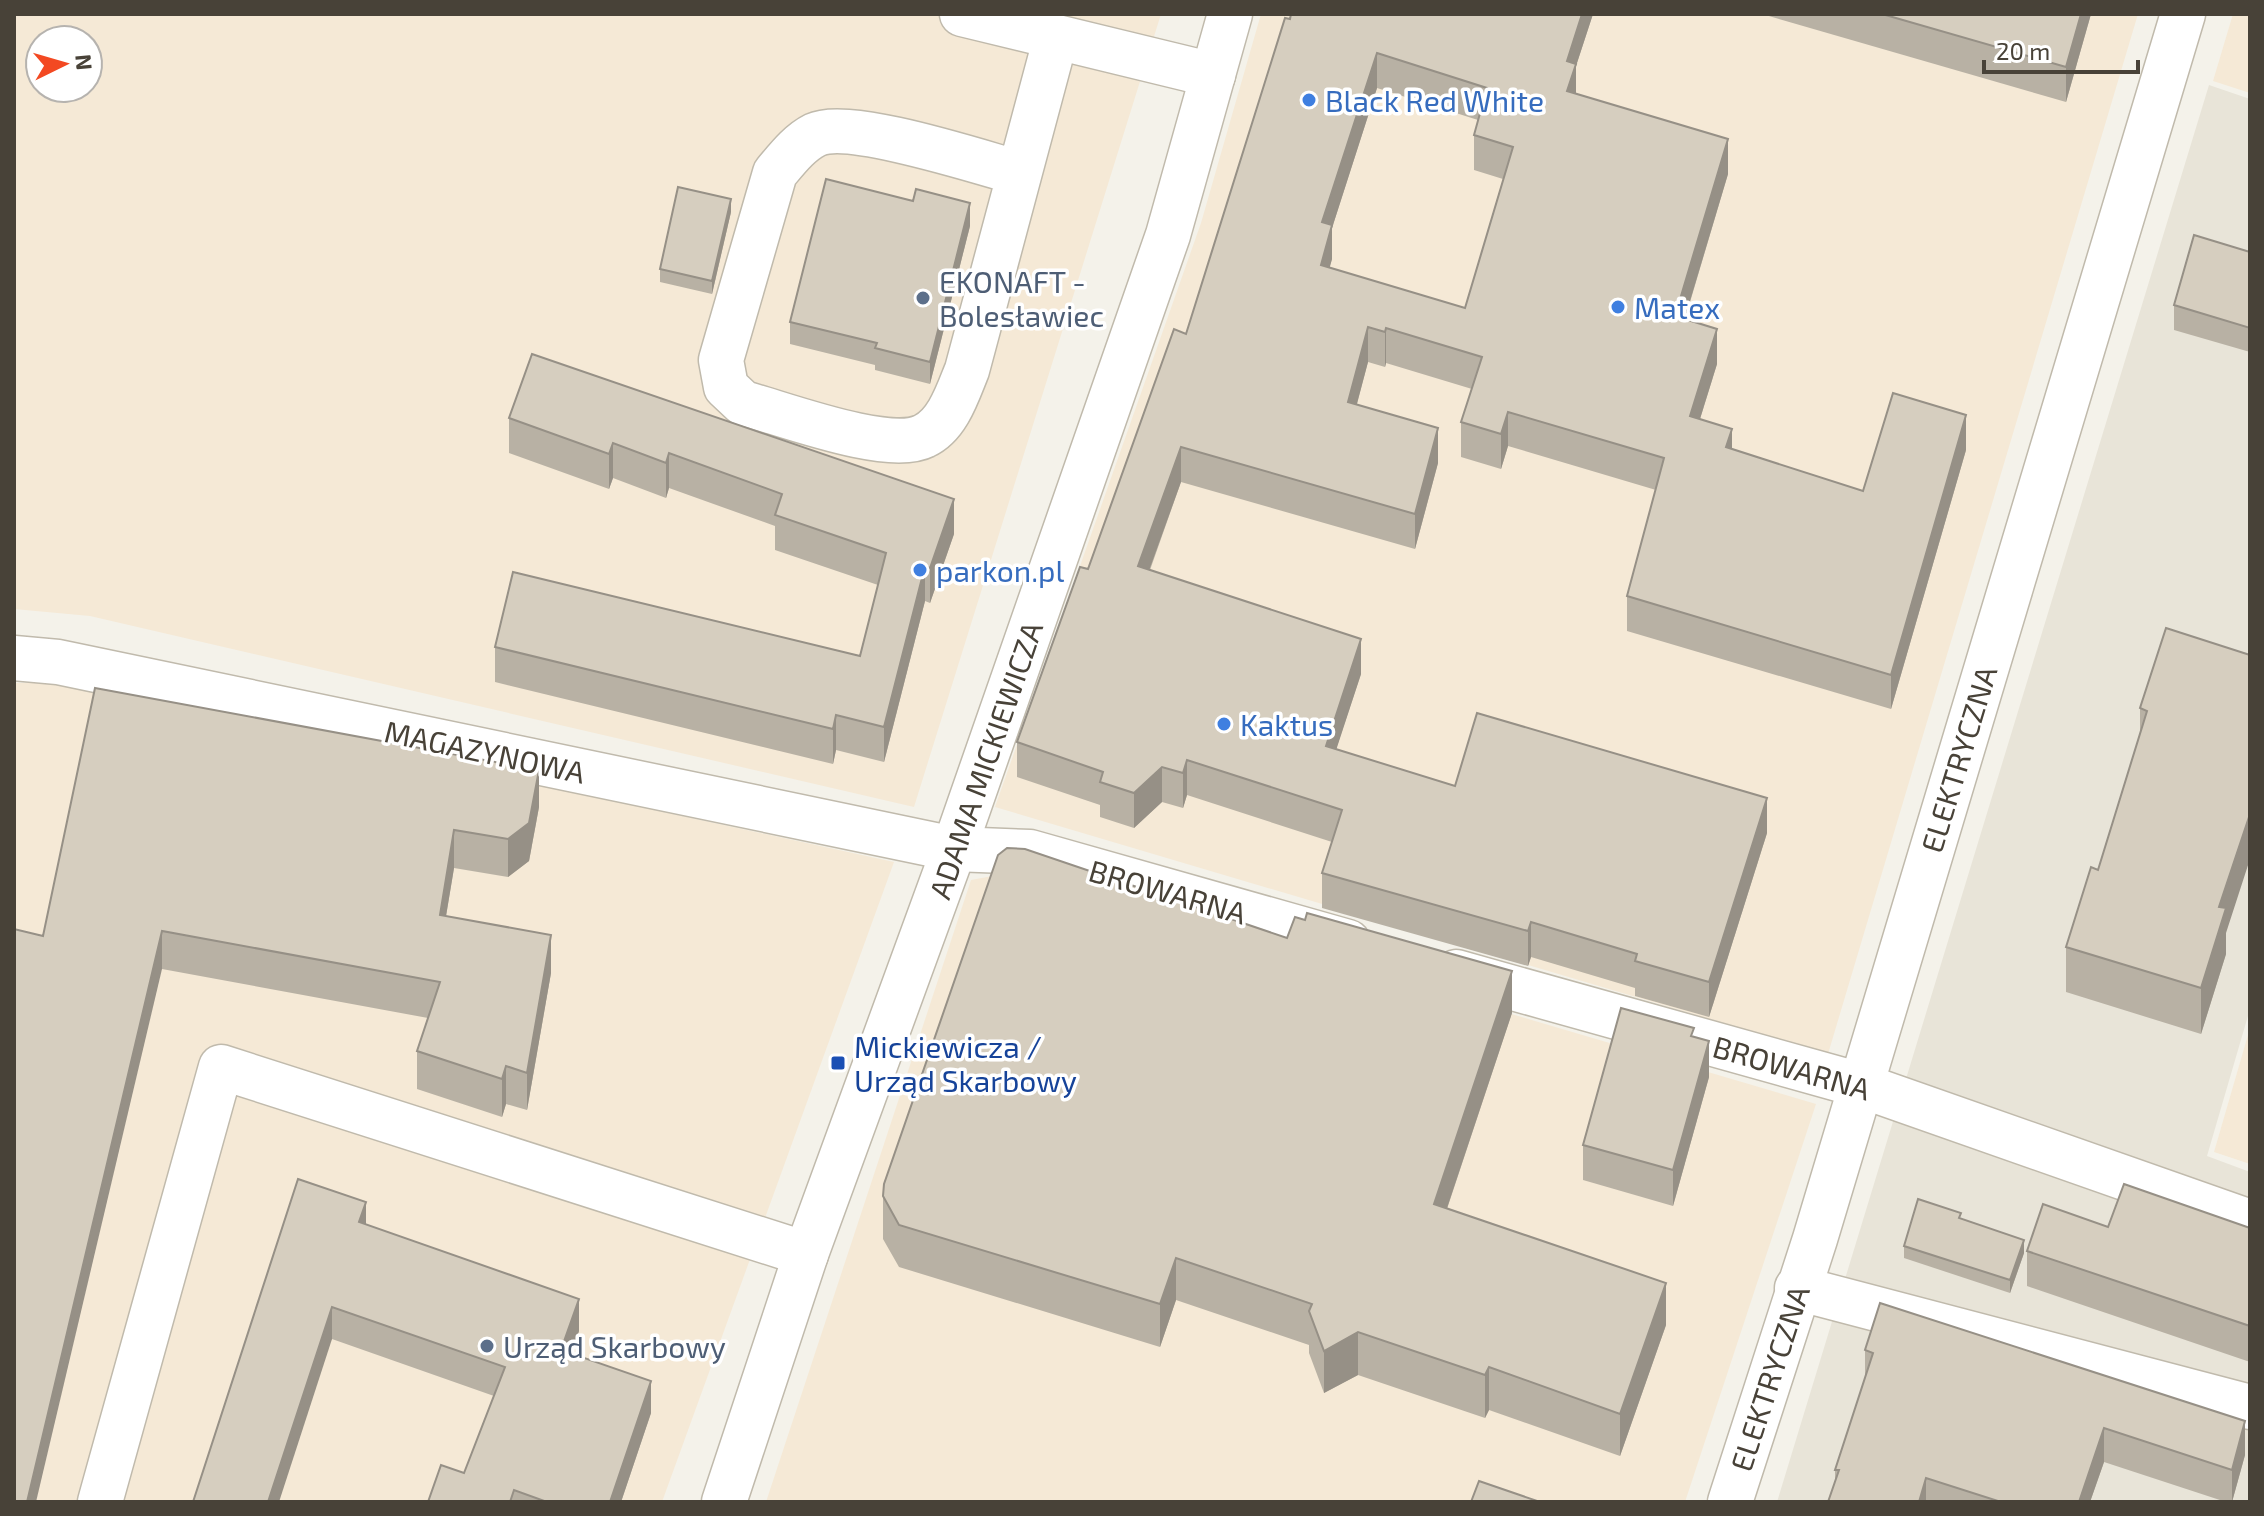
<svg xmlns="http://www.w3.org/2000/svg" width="2264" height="1516" font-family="'Exo 2',sans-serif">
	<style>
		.residential { fill: #e8e4d8 }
		.commercial { fill: #f5e9d6; fill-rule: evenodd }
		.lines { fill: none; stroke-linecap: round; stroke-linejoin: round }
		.minor-casing { stroke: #c0baac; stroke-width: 47 }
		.minor { stroke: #fff; stroke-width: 44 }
		.wall { fill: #b8b1a4; fill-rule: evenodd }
		.shaded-wall { fill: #969086 }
		.building { fill: #d6cebf; stroke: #969086; stroke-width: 2; fill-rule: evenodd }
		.shop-dot { fill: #3f7fe0; stroke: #fff; stroke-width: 3 }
		.service-dot { fill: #5c6f8a; stroke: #fff; stroke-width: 3 }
		.transit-dot { fill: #1a4fb4; stroke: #fff; stroke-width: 3 }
		.labels { text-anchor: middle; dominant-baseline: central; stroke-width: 7; stroke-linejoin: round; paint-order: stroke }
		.shop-label { font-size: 30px; fill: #366cbe; stroke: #fff; text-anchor: start }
		.service-label { font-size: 30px; fill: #4e5e75; stroke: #fff; text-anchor: start }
		.street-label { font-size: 30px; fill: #484238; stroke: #fff }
		.transit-label { font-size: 30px; fill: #164399; stroke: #fff; text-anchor: start }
	</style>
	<rect width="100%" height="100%" fill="#f4f2ea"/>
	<polygon class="residential" points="2209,85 2250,99 2250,1009 2207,1156 2250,1172 2250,1502 1777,1502"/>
	<g class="commercial">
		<path d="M14 14H1161L914 807 90 616 14 609ZM40 40H88V88H40Z"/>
		<polygon points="1261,14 2138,14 1828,1054 995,807 1201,223"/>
		<polygon points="2233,14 2250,14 2250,93 2213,81"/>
		<polygon points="65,682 894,862 662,1502 14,1502 14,683"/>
		<polygon points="1024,870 1816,1104 1685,1502 766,1502 971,880"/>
		<polygon points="2250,1028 2250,1164 2214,1152"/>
	</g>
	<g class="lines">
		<defs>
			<g id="minor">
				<polyline points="962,14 1213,75"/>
				<path d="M1019 173C979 162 849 119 815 135 799 143 787 159 775 173L721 360 726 387 743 403C784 414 889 454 924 436 948 425 958 392 967 370L1056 37"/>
				<polyline points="14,658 58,662 954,849 1030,852 1348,942"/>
				<polyline points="1456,972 1860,1085 2250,1222"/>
				<polyline points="1797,1288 2250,1407"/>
				<polyline points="100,1502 221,1067 806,1254"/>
				<polyline points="724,1502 806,1254 954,849 1168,235 1230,14"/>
				<polyline points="1730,1502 1815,1239 2183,14"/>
			</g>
		</defs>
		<use href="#minor" class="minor-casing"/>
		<use href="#minor" class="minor"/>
	</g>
	<g class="wall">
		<path d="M1291 14H1593L1576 66V94L1728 174 1685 319 1717 364 1700 419 1732 449 1863 491 1966 450 1891 709 1627 631V596L1656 490 1508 446 1501 469 1461 457V422L1472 389 1386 363 1385 367 1368 362 1357 404 1438 463 1415 549 1181 482 1150 570 1361 674 1336 749 1455 786 1767 833 1709 1017 1635 996V988L1531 957 1528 966 1322 908V873L1332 842 1187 795 1183 808 1162 802 1134 828 1100 817V805L1017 777V742L1088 569 1186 334ZM1377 88 1478 120 1474 135V170L1503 179 1465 308 1329 268 1332 259V228Z"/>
		<polygon points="1762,14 2091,14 2066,102"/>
		<polygon points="731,212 712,294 660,282 660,269"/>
		<polygon points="970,226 930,384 875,370 875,365 790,344 790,322"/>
		<polygon points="2250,252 2250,352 2174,330 2174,305"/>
		<polygon points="532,354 954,534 930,603 925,601 884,762 836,750 833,764 495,682 495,647 860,656 878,585 775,550 775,526 669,488 666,498 613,478 609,489 509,453 509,418"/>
		<polygon points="2166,628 2226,933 2226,954 2201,1034 2066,992 2066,947 2098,870 2140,734 2140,708"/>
		<polygon points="539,807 529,861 508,877 454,868 446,916 551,973 527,1110 506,1104 502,1117 417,1089 417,1051 428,1018 162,969 43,936"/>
		<polygon points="1512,1013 1447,1209 1666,1325 1620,1456 1489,1410 1485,1418 1358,1375 1324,1393 1309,1353 1309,1345 1176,1300 1160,1347 899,1267 883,1239 883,1196"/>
		<polygon points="1694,1037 1709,1077 1673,1206 1583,1180 1583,1145"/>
		<polygon points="366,1225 579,1331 571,1353 651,1413 621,1502 428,1502 464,1473 494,1396 332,1339 193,1502"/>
		<polygon points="2108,1227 2250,1228 2250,1362 2027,1286 2027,1251"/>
		<polygon points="1904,1246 2024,1253 2010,1293 1904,1258"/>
		<polygon points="1865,1350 2245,1455 2232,1502 2226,1502 2104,1462 2090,1502 1828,1502 1835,1481 1835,1470 1865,1378"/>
	</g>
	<g class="shaded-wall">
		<polygon points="1582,14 1593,14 1576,66 1576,99 1567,126 1567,61"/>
		<polygon points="2081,14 2091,14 2066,102 2066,67"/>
		<polygon points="1377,53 1377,88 1332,228 1332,259 1321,300 1322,222"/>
		<polygon points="1728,139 1728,174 1675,351 1675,316"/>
		<polygon points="731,199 731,212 712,294 712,281"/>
		<polygon points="970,203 970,226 930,384 930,362"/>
		<polygon points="1368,327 1368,362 1348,437 1348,402"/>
		<polygon points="1386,328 1386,363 1385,367 1385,332"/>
		<polygon points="1717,329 1717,364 1690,451 1690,416"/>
		<polygon points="1508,412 1508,446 1501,469 1501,434"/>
		<polygon points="1966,415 1966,450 1891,709 1891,675"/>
		<polygon points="1438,428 1438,463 1415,549 1415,514"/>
		<polygon points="1732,429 1732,463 1726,447"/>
		<polygon points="613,443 613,478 609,489 609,454"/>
		<polygon points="1181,447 1181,482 1138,601 1138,566"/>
		<polygon points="669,453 669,488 666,498 666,463"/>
		<polygon points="954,499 954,534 930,603 930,568"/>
		<polygon points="925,566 925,601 884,762 884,727"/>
		<polygon points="1361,639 1361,674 1326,781 1326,746"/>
		<polygon points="836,715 836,750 833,764 833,729"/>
		<polygon points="1187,760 1187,795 1183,808 1183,773"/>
		<polygon points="1162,767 1162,802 1134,828 1134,793"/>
		<polygon points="539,770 539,807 529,861 508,877 508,839"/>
		<polygon points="1767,798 1767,833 1709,1017 1709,982"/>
		<polygon points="2250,814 2250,859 2226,933 2226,954 2201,1034 2201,988 2219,907"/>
		<polygon points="454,830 454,868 440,952 440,915"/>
		<polygon points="1531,922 1531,957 1528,966 1528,931"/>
		<polygon points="162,931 162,969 36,1502 27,1502"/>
		<polygon points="551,935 551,973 527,1110 527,1073"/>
		<polygon points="1512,971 1512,1013 1434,1247 1434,1204"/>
		<polygon points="1709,1041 1709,1077 1673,1206 1673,1170"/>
		<polygon points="506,1066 506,1104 502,1117 502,1079"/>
		<polygon points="366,1202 366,1234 359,1222"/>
		<polygon points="2024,1240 2024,1253 2010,1293 2010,1280"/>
		<polygon points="1176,1258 1176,1300 1160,1347 1160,1304"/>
		<polygon points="1666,1283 1666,1325 1620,1456 1620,1414"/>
		<polygon points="579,1299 579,1331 561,1382 561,1350"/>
		<polygon points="332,1307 332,1339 279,1502 268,1502"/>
		<polygon points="1358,1332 1358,1375 1324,1393 1324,1351"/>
		<polygon points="1489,1367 1489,1410 1485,1418 1485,1375"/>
		<polygon points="651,1381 651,1413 621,1502 610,1502"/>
		<polygon points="2245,1421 2245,1455 2232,1502 2232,1470"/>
		<polygon points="2104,1428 2104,1462 2090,1502 2079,1502"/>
		<polygon points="1926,1478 1926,1502 1919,1502"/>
	</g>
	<g class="building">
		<path d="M1291 14H1582L1567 61 1576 64 1567 91 1728 139 1675 316 1717 329 1690 416 1732 429 1726 447 1863 491 1893 393 1966 415 1891 675 1627 596 1664 458 1508 412 1501 434 1461 422 1482 357 1386 328 1385 332 1368 327 1348 402 1438 428 1415 514 1181 447 1138 566 1361 639 1326 746 1455 786 1477 713 1767 798 1709 982 1635 961 1637 954 1531 922 1528 931 1322 873 1342 810 1187 760 1183 773 1162 767 1134 793 1100 782 1103 772 1017 742 1080 567 1088 569 1174 329 1186 334 1285 18 1290 19ZM1377 53 1487 88 1474 135 1513 147 1465 308 1321 265 1332 225 1322 222Z"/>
		<polygon points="1882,14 2081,14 2066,67"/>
		<polygon points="826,179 913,201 916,189 970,203 930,362 875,348 877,343 790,322"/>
		<polygon points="678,187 731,199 712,281 660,269"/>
		<polygon points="2194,235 2250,252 2250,328 2174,305"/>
		<polygon points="532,354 954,499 930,568 925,566 884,727 836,715 833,729 495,647 513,572 860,656 886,553 775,515 782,494 669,453 666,463 613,443 609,454 509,418"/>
		<polygon points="2166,628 2250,655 2250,814 2219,907 2226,908 2201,988 2066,947 2091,867 2098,870 2147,711 2140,708"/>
		<polygon points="95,688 539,770 529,823 508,839 454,830 440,915 551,935 527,1073 506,1066 502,1079 417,1051 440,982 162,931 27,1502 14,1502 14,929 43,936"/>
		<polygon points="1007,848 1025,849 1287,938 1295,917 1305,920 1307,913 1512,971 1434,1204 1666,1283 1620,1414 1489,1367 1485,1375 1358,1332 1324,1351 1309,1311 1312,1304 1176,1258 1160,1304 899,1225 883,1196 884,1184 998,855"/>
		<polygon points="1621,1008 1694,1028 1691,1036 1709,1041 1673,1170 1583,1145"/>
		<polygon points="298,1179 366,1202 359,1222 579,1299 561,1350 651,1381 610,1502 547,1502 514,1490 510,1502 428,1502 441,1465 464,1473 505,1367 332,1307 268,1502 193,1502"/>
		<polygon points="2124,1184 2250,1228 2250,1326 2027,1251 2043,1204 2108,1227"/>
		<polygon points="1918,1199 1961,1213 1959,1218 2024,1240 2010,1280 1904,1246"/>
		<polygon points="1880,1303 2245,1421 2232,1470 2104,1428 2079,1502 2001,1502 1926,1478 1919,1502 1828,1502 1839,1470 1835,1470 1873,1353 1865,1350"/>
		<polygon points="1479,1481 1540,1502 1471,1502"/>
	</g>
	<g class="shop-dot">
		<circle cx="1309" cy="100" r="8"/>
		<circle cx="1618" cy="307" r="8"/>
		<circle cx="920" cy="570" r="8"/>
		<circle cx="1224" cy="724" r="8"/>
	</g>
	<g class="service-dot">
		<circle cx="923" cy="298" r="8"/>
		<circle cx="487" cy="1346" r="8"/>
	</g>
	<rect class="transit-dot" x="830" y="1055" width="16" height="16" rx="4"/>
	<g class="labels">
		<g class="shop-label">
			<text x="1325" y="100">Black Red White</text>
			<text x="1634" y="307">Matex</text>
			<text x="936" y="570">parkon.pl</text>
			<text x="1240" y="724">Kaktus</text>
		</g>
		<g class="service-label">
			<text x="939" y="281">EKONAFT -<tspan x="939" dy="34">Bolesławiec</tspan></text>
			<text x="503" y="1346">Urząd Skarbowy</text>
		</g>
		<g class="street-label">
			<text transform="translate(485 751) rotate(12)">MAGAZYNOWA</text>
			<text transform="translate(1958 759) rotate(-73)">ELEKTRYCZNA</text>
			<text transform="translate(985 760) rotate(-71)">ADAMA MICKIEWICZA</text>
			<text transform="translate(1168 891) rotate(16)">BROWARNA</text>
			<text transform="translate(1792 1067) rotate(16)">BROWARNA</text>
			<text transform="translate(1769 1378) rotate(-72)">ELEKTRYCZNA</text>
		</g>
		<g class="transit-label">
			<text x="854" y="1046">Mickiewicza /<tspan x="854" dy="34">Urząd Skarbowy</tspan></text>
		</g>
	</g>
	<rect width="2264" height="1516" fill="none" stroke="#484238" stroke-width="32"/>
	<g transform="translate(64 64) rotate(85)"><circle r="38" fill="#ffffff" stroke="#b6b3af" stroke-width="2"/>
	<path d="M0-6L14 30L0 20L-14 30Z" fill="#f34922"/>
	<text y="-12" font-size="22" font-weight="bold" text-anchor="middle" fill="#484238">N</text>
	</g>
	<path d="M1984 60v12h154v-12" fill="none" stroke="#484238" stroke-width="4"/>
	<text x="1996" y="60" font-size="24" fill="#484238" stroke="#ffffff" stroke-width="6" paint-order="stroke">20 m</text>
</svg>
